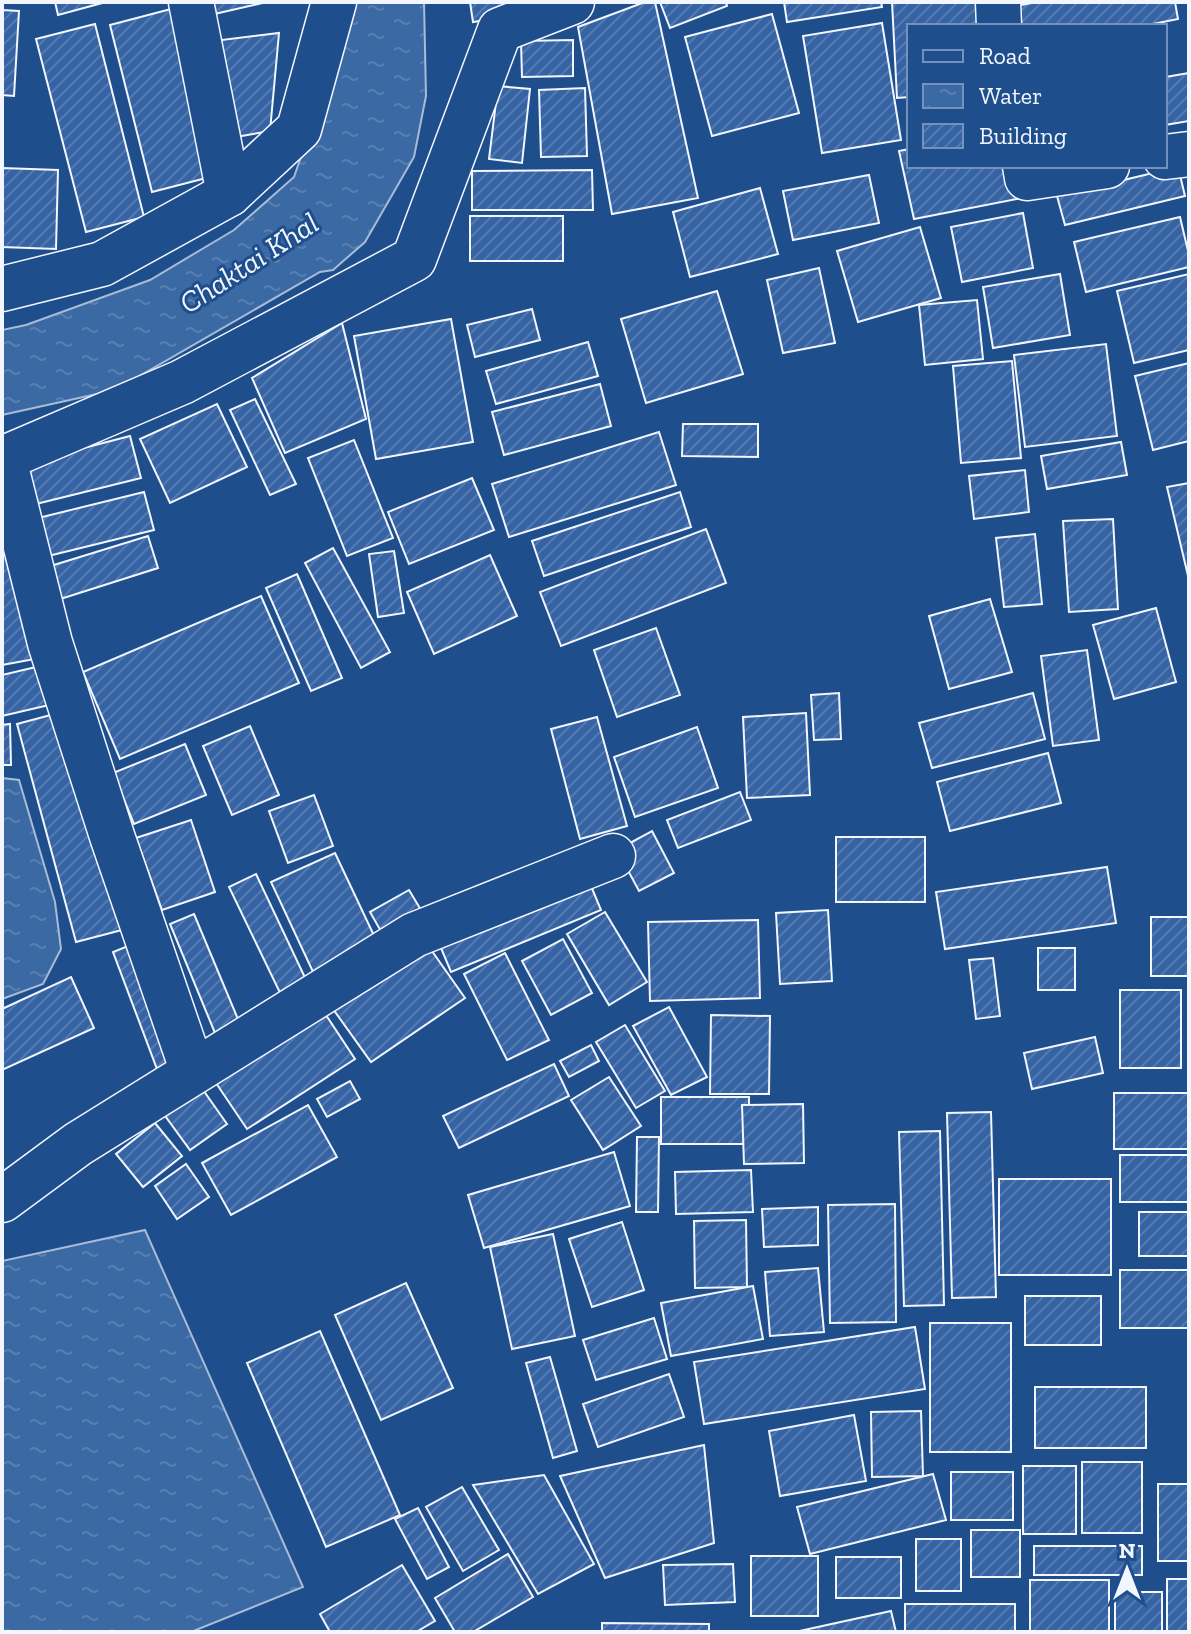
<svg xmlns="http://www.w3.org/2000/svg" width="1191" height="1634" font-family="'Zilla Slab',serif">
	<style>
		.water { fill: url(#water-ripples); stroke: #a8bbd7; stroke-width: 2 }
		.building { fill: url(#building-hatch); stroke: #f2f6ff; stroke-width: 2 }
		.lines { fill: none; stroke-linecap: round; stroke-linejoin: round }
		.street-casing { stroke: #f2f6ff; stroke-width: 47 }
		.street { stroke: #1f4e8c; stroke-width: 44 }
		.labels { text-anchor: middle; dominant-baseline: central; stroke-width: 6; stroke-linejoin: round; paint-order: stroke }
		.water-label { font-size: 30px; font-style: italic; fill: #f2f6ff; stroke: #1f4e8c }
	</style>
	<defs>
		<pattern id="water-ripples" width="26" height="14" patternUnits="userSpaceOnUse" patternTransform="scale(2)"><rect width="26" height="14" fill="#3b69a3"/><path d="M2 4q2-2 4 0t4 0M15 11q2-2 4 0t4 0" fill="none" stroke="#587fb1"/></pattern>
		<pattern id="building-hatch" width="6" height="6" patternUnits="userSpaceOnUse" patternTransform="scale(2)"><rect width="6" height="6" fill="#3563a3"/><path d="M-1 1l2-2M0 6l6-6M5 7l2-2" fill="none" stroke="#537ab1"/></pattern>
	</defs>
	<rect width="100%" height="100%" fill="#1f4e8c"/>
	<g class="water">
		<polygon points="345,2 424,2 426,96 414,157 365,242 333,270 320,272 115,390 2,415 2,330 26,325 150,280 234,230 294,177 341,41"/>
		<polygon points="2,778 19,780 55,902 61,949 43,984 2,999"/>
		<polygon points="145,1230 303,1587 191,1632 2,1632 2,1261"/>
	</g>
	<g class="building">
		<polygon points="55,2 106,2 58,15"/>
		<polygon points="207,2 267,2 210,15"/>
		<polygon points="470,2 543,2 544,11 473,22"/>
		<polygon points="645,2 655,2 698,198 612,214 578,27"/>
		<polygon points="660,2 726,2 727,6 670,28"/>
		<polygon points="784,2 881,2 882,7 787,22"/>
		<polygon points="892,2 983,2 984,26 909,26 909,97 897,98"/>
		<polygon points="1037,2 1175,2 1178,19 1143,26 1014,26 1011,7"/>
		<polygon points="171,9 214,176 152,192 110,25"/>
		<polygon points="2,10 19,11 14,96 2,95"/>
		<polygon points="772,14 799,113 712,136 685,37"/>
		<polygon points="882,23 901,140 822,153 803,36"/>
		<polygon points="95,24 144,217 86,232 36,39"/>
		<polygon points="279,33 270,131 230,138 213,41"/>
		<polygon points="573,40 573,76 522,77 521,41"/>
		<polygon points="1189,73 1189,121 1165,125 1165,77"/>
		<polygon points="498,86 530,89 522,163 489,159"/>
		<polygon points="585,88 587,156 541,157 539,90"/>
		<polygon points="909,149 909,166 1010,166 1017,199 914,219 899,151"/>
		<polygon points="1178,167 1185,196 1065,225 1057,196"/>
		<polygon points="2,168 58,170 56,249 2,247"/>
		<polygon points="592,170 593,210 472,210 472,171"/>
		<polygon points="869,175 879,223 793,240 783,191"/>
		<polygon points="760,188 778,254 690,277 673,212"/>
		<polygon points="1023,213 1033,268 962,282 951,227"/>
		<rect x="470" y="216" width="93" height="45"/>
		<polygon points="1180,217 1189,255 1189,267 1086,292 1074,242"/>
		<polygon points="920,227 941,298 858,322 837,251"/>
		<polygon points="819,268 835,343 783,353 767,280"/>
		<polygon points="1060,274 1070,335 993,348 983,287"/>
		<polygon points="1189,274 1189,350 1134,363 1117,291"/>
		<polygon points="717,291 743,374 646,403 621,319"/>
		<polygon points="977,300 983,359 925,365 919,305"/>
		<polygon points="532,309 540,340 475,357 467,325"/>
		<polygon points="451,319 473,442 376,459 354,336"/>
		<polygon points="342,323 366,419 285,453 252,378"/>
		<polygon points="588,342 598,376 496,404 486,371"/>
		<polygon points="1106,344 1117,436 1025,447 1014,355"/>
		<polygon points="1012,361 1021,458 961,463 953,366"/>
		<polygon points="1189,363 1189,441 1153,450 1135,376"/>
		<polygon points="600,384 611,426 504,455 492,412"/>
		<polygon points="255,399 296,484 270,495 230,410"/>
		<polygon points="217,404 247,467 170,503 140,439"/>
		<polygon points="683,424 758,424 758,457 682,456"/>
		<polygon points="659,432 676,485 509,537 492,484"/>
		<polygon points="130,436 141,478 36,504 26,463"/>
		<polygon points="354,440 393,538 347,556 308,458"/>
		<polygon points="1121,442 1127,475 1047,489 1041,456"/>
		<polygon points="1025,470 1029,512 974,519 969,476"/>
		<polygon points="472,478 494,530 409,564 388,512"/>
		<polygon points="1189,483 1189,580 1167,487"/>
		<polygon points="144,492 154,530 40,558 30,520"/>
		<polygon points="680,492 691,527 544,576 532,541"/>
		<polygon points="1113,519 1118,609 1069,612 1063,521"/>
		<polygon points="706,529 726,583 561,646 540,592"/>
		<polygon points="1035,534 1042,604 1004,607 996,538"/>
		<polygon points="2,535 40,658 2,665"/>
		<polygon points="148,536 158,568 51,602 41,569"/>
		<polygon points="333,548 390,652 361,668 305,563"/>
		<polygon points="394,551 404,613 378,617 369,554"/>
		<polygon points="490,555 517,616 434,654 407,592"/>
		<polygon points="297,574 342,678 311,691 266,588"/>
		<polygon points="261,596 299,683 120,759 83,672"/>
		<polygon points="990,599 1012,672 949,689 929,616"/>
		<polygon points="1156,608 1176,682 1114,699 1093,625"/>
		<polygon points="656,628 680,695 617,717 594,650"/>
		<polygon points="1087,650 1099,740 1053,746 1041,656"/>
		<polygon points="53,663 62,702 2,716 2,675"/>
		<polygon points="839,693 841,739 814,740 811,695"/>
		<polygon points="1033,693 1045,739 932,768 919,723"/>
		<polygon points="62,712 122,930 76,942 17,724"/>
		<polygon points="806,713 810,795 747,798 743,717"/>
		<polygon points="597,717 627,826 580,839 551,729"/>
		<polygon points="10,724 11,765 2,765 2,725"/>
		<polygon points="250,726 279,795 232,815 203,746"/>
		<polygon points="697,727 718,788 635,817 614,757"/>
		<polygon points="185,744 206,795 134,824 113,773"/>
		<polygon points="1048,753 1061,803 950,831 937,782"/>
		<polygon points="740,792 751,820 678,848 667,820"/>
		<polygon points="314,795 333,846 288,863 269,811"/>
		<polygon points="191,820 215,892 162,910 136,838"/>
		<polygon points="652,831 674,873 639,891 617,850"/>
		<rect x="836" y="837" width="89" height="65"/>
		<polygon points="335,853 378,944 314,974 271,882"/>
		<polygon points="1107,867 1116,923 945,949 936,892"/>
		<polygon points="256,874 309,986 283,999 229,887"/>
		<polygon points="586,874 601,910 451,972 436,936"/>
		<polygon points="409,890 427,920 387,942 370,912"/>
		<polygon points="828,910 832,981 780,984 776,913"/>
		<polygon points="605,912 647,982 609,1005 567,934"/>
		<polygon points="194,914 240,1024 215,1033 170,924"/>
		<rect x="1151" y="917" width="38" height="59"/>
		<polygon points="758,920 760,998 650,1001 648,922"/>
		<polygon points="563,939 592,993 551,1015 522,961"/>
		<polygon points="133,944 180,1071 160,1077 113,952"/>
		<polygon points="427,944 465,998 371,1062 333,1009"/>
		<rect x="1038" y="948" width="37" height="42"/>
		<polygon points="505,953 549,1040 507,1060 464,974"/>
		<polygon points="993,958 1000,1016 976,1019 969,960"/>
		<polygon points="71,977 94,1028 2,1070 2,1009"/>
		<rect x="1120" y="990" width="61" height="78"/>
		<polygon points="669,1007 707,1077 671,1095 633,1026"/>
		<polygon points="322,1009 355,1059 247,1129 214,1080"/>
		<polygon points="711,1015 770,1016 769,1094 710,1094"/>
		<polygon points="625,1025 665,1091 636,1108 596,1042"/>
		<polygon points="1095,1037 1103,1073 1032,1089 1024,1053"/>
		<polygon points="591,1045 599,1061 569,1077 560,1061"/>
		<polygon points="554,1064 569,1096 459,1148 443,1116"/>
		<polygon points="609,1077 641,1126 603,1150 571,1100"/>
		<polygon points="350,1081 360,1099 327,1117 317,1099"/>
		<polygon points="201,1087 227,1124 190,1150 163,1113"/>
		<rect x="1114" y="1093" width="75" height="56"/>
		<rect x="661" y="1097" width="88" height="47"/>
		<polygon points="803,1104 804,1163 744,1164 742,1105"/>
		<polygon points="308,1105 337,1157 231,1215 202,1163"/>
		<polygon points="991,1112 996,1297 952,1298 947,1113"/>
		<polygon points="155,1123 182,1156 143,1187 116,1154"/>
		<polygon points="940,1131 944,1305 904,1306 899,1132"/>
		<polygon points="637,1137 659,1137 658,1212 636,1212"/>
		<polygon points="614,1152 630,1206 484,1248 468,1195"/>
		<rect x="1120" y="1155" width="69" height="47"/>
		<polygon points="186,1164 209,1197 177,1219 155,1186"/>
		<polygon points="751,1170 753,1212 676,1214 675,1172"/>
		<rect x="999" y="1179" width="112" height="96"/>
		<polygon points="895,1204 896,1322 830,1323 828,1205"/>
		<polygon points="818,1207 818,1245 764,1247 762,1209"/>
		<rect x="1139" y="1212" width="50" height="44"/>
		<polygon points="746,1220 747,1287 695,1288 694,1221"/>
		<polygon points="622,1222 644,1290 592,1307 569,1239"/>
		<polygon points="553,1234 575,1336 512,1349 490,1247"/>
		<polygon points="818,1268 824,1332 770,1336 765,1272"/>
		<rect x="1120" y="1270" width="69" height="58"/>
		<polygon points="406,1283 453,1388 381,1420 335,1315"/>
		<polygon points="753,1286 763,1339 671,1356 661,1303"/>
		<rect x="1025" y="1296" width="76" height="49"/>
		<polygon points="654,1318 667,1359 596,1380 583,1340"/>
		<rect x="930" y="1323" width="81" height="129"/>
		<polygon points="915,1327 925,1389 704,1424 694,1362"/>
		<polygon points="320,1331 400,1515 326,1547 247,1363"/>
		<polygon points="550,1357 577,1451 553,1458 526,1363"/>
		<polygon points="669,1374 684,1417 598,1447 583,1404"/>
		<rect x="1035" y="1387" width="111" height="61"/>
		<polygon points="921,1411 923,1476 872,1477 871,1412"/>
		<polygon points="854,1415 866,1481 780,1496 769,1431"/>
		<polygon points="704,1445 714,1543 605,1578 560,1476"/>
		<rect x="1082" y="1462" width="60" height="71"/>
		<rect x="1023" y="1466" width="53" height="68"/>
		<rect x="951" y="1472" width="62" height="48"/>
		<polygon points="933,1474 946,1520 810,1554 797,1507"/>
		<polygon points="544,1475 594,1564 538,1594 473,1485"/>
		<rect x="1158" y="1484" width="31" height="77"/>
		<polygon points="462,1487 499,1550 463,1571 426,1507"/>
		<polygon points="418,1508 449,1567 427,1579 395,1519"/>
		<rect x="971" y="1530" width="49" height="47"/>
		<rect x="916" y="1539" width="45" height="52"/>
		<rect x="1034" y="1546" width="108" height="29"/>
		<polygon points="508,1554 533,1597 473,1632 455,1632 435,1598"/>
		<rect x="751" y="1556" width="67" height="60"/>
		<rect x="836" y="1557" width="65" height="41"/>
		<polygon points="733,1564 735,1602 665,1605 663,1565"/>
		<polygon points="402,1565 435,1621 416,1632 330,1632 320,1614"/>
		<rect x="1167" y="1579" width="22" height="53"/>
		<rect x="1030" y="1580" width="79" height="52"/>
		<rect x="1115" y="1592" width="47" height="40"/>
		<rect x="905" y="1604" width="110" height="28"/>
		<polygon points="891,1611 896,1632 795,1632"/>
		<polygon points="602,1623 709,1624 709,1632 602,1632"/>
	</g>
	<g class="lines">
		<defs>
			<g id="street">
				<polyline points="191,2 229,194"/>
				<polyline points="998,2 999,26"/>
				<polyline points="1165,157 1189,154"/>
				<polyline points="1025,166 1027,178 1107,166"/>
				<polyline points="2,289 102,264 229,194 299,129 334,2"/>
				<polyline points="2,459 182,382 414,259 500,30 572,2"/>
				<polyline points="4,459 50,643 112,836 193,1072"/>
				<polyline points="2,1200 78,1144 414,935 613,856"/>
			</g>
		</defs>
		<use href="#street" class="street-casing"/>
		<use href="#street" class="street"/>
	</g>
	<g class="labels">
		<g class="water-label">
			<text transform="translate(249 263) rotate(-33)">Chaktai Khal</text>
		</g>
	</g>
	<rect width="1191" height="1634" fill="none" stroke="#f2f6ff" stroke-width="8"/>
	<rect x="907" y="24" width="260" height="144" fill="#1f4e8c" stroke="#7391ba" stroke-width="2"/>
	<rect x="923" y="50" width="40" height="12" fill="#1f4e8c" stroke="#7391ba" stroke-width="2"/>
	<text x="979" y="64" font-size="24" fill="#f2f6ff">Road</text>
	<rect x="923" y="84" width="40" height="24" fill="url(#water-ripples)" stroke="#7391ba" stroke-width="2"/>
	<text x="979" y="104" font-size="24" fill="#f2f6ff">Water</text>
	<rect x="923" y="124" width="40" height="24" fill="url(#building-hatch)" stroke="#7391ba" stroke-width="2"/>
	<text x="979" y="144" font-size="24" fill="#f2f6ff">Building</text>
	<g transform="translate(1127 1570)" stroke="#1f4e8c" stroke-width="6" paint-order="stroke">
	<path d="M0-6L14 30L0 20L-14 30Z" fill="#f2f6ff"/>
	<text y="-12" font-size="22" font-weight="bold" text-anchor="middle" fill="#f2f6ff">N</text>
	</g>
</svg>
